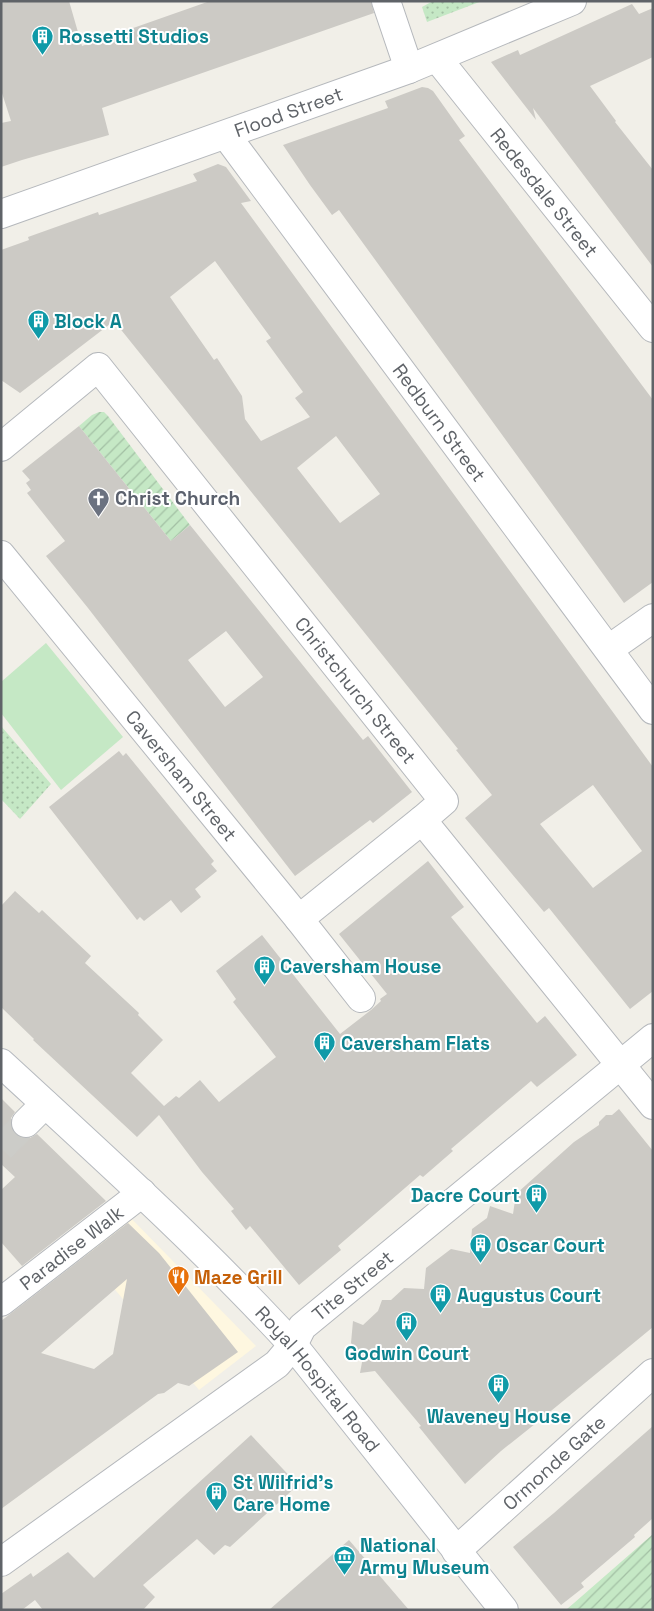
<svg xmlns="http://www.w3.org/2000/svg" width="654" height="1611" font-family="'Space Grotesk',sans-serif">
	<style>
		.commercial { fill: #fef7e0 }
		.grass { fill: url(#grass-dots) }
		.park { fill: #c5e8c5 }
		.garden { fill: url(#garden-furrows) }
		.building { fill: #cccac5; fill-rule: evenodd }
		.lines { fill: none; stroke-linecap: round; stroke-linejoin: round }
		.minor-tunnel { stroke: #ccccc8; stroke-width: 28; stroke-dasharray: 28 14; stroke-linecap: butt }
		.minor-casing { stroke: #b5b8bc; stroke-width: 30 }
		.secondary-casing { stroke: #b6babf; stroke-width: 30 }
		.minor { stroke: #fff; stroke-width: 28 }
		.secondary { stroke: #fff; stroke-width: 28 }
		.labels { text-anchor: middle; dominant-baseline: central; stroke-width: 4; stroke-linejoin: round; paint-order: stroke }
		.culture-label { font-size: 19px; font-weight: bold; fill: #0d838f; stroke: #fff; text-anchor: start }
		.street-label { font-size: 19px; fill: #5f6368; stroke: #fff }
		.worship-label { font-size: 19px; font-weight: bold; fill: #5b616d; stroke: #fff; text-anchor: start }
		.food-label { font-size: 19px; font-weight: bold; fill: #c56008; stroke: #fff; text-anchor: start }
	</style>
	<defs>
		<pattern id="grass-dots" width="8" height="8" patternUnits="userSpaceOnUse" patternTransform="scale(1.25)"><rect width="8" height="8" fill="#c5e8c5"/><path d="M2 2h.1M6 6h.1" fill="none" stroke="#a3c0a4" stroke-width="1.8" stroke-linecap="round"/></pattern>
		<pattern id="garden-furrows" width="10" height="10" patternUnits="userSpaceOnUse" patternTransform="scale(1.25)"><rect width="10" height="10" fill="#c5e8c5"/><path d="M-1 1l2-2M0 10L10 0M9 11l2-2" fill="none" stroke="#a3c0a4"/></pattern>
	</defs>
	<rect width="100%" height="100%" fill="#f1efe8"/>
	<polygon class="commercial" points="125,1212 256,1346 199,1390 81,1249"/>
	<g class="grass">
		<polygon points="433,1 482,1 427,22 422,7"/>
		<polygon points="1,726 51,784 20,819 1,799"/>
	</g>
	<polygon class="park" points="46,643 123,737 61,790 1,713 1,682"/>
	<g class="garden">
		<polygon points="99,412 104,412 108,416 190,525 171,541 79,426 92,415"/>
		<polygon points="653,1533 653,1610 566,1610 653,1534"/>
	</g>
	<g class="building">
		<polygon points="1,1 69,1 82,46 210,1 371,1 374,13 102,108 109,135 22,160 1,167 1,123 11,121 1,90"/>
		<polygon points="632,4 639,14 653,8 653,57 590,86 616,121 615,122 653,170 653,267 533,108 536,120 491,62 518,50 520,55"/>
		<polygon points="422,87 428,88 433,91 465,136 459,140 653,400 653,582 624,603 339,210 332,215 310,185 283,145 388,108 385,101"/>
		<path d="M218 164 226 167 251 201 241 203 653 767V991L630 1009 549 908 544 912 465 818 492 795 456 750 458 749 114 321 20 393 1 380V250L29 240 28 237 98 212 99 215 197 181 193 174ZM215 261 271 338 266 341 303 392 295 398 310 417 261 441 245 419 242 396 217 358 214 360 170 297ZM336 436 380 494 340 523 297 468ZM593 785 642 851 593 888 540 824Z"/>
		<path d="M79 426 171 541 190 525 363 740 368 736 412 792 373 823 370 820 295 876 88 608 46 556 65 541 27 493 31 490 26 483 30 480 22 471ZM226 631 263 677 225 707 188 660Z"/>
		<polygon points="119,751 123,756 126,753 214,861 211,864 217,871 195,889 201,897 181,913 171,900 144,921 140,917 137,920 49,807"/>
		<polygon points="428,861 464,907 451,917 537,1023 545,1016 577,1055 537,1087 531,1081 451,1149 453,1151 423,1177 420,1175 338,1246 341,1250 299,1285 250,1226 246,1230 231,1211 234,1209 202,1172 159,1115 137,1137 33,1040 34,1039 1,1007 1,906 15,891 39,913 42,910 91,956 85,963 139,1013 138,1015 163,1040 131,1073 164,1106 176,1096 179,1098 200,1080 219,1102 276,1057 233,1002 236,999 216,971 262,935 340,1034 371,1010 381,1001 380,999 387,994 339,934"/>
		<polygon points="1,1098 15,1112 11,1118 11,1127 15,1134 22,1138 30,1138 37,1134 106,1201 22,1266 1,1242 1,1190 15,1177 1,1164"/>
		<polygon points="619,1109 653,1151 653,1327 540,1420 501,1451 465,1484 419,1427 421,1426 375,1371 360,1373 363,1357 351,1343 353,1321 363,1325 378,1311 382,1300 391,1300 404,1288 424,1289 426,1268 451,1249 470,1253 472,1229 487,1218 490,1206 513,1214 516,1194 574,1142 599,1125 599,1122 606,1115 612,1115"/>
		<path d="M128 1223 159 1253 238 1352 189 1386 178 1383 164 1393 158 1394 1 1509V1321ZM127 1279 113 1354 94 1369 41 1353Z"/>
		<polygon points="653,1426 653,1518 634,1535 635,1537 581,1583 584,1587 561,1605 513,1547 554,1513"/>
		<polygon points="251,1435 298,1485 230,1547 225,1545 214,1555 197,1539 143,1585 155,1597 143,1610 43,1610 35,1600 22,1610 1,1610 1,1594 31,1573 33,1577 68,1552 94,1578"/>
		<polygon points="349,1540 409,1610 269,1610"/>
	</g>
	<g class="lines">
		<polyline class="minor-tunnel" points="1,1148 26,1123"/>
		<defs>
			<g id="minor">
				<polyline points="386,1 409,69"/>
				<path id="s1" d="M437 58 653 328"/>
				<path id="s2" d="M226 135 653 710"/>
				<path id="s3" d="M1 214 409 69 572 1"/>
				<path id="s4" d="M1 447 98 367 444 801 422 820 653 1105"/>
				<path id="s5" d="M1 555 299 919 361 998"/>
				<polyline points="609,649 653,618"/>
				<polyline points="299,919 422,820"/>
				<polyline points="26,1123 45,1104"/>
				<path id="s6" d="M1 1302 142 1193"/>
				<path id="s7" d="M456 1551 653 1373"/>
				<path id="s8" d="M1 1562 277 1364 293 1345 302 1327 653 1038"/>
			</g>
			<g id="secondary">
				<path id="s9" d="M1 1063C101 1155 201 1245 293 1345L504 1610"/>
			</g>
		</defs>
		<use href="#minor" class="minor-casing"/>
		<use href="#secondary" class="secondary-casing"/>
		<use href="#minor" class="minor"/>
		<use href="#secondary" class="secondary"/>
	</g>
	<defs>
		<symbol id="building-pin" viewBox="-11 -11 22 30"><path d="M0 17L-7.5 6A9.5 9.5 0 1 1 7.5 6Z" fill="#0f9aa8" stroke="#fff"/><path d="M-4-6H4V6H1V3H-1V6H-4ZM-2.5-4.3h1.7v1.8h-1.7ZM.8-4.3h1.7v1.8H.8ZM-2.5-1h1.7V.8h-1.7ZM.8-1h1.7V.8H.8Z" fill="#fff"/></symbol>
		<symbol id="church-pin" viewBox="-11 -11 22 30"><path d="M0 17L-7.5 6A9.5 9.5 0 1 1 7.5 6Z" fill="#6b7280" stroke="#fff"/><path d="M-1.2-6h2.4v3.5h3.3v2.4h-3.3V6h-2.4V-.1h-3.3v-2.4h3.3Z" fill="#fff"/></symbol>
		<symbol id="restaurant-pin" viewBox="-11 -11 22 30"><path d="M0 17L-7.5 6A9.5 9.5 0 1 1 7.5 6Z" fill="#e8710a" stroke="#fff"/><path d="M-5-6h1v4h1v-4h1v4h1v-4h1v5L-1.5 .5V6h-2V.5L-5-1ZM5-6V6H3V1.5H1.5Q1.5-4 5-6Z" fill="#fff"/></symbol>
		<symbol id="museum-pin" viewBox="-11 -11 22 30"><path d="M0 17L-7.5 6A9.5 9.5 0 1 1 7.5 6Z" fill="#0f9aa8" stroke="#fff"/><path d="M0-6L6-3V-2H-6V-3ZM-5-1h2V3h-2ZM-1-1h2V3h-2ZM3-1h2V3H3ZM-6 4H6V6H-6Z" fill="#fff"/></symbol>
	</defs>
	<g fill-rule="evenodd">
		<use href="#building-pin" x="30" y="24" width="25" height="34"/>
		<use href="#building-pin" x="26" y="308" width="25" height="34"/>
		<use href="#church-pin" x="86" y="486" width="25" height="34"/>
		<use href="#building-pin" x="252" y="954" width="25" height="34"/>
		<use href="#building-pin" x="312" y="1030" width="25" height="34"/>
		<use href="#building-pin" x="524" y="1182" width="25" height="34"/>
		<use href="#building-pin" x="468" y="1232" width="25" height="34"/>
		<use href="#restaurant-pin" x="166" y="1264" width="25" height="34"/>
		<use href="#building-pin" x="428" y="1282" width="25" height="34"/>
		<use href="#building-pin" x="394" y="1310" width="25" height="34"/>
		<use href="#building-pin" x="486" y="1372" width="25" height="34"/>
		<use href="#building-pin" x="204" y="1480" width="25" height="34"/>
		<use href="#museum-pin" x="332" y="1544" width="25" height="34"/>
	</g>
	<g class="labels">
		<g class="culture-label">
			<text x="59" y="36">Rossetti Studios</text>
			<text x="54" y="321">Block A</text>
			<text x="280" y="966">Caversham House</text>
			<text x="341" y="1043">Caversham Flats</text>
			<text x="520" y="1195" text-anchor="end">Dacre Court</text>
			<text x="496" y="1245">Oscar Court</text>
			<text x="457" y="1295">Augustus Court</text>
			<text x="407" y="1353" text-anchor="middle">Godwin Court</text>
			<text x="499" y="1416" text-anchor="middle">Waveney House</text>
			<text x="233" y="1482">St Wilfrid’s<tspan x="233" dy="22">Care Home</tspan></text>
			<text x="360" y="1545">National<tspan x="360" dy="22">Army Museum</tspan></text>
		</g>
		<g class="street-label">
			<text stroke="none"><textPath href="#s3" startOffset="305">Flood Street</textPath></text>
			<text stroke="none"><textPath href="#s1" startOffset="172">Redesdale Street</textPath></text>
			<text stroke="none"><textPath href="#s2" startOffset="358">Redburn Street</textPath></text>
			<text stroke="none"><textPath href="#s4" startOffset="539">Christchurch Street</textPath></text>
			<text stroke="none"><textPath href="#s5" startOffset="285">Caversham Street</textPath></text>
			<text stroke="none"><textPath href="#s6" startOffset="89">Paradise Walk</textPath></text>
			<text stroke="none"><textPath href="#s8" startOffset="450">Tite Street</textPath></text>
			<text stroke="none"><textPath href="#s9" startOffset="448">Royal Hospital Road</textPath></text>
			<text stroke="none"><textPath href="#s7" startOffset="132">Ormonde Gate</textPath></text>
		</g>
		<g class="worship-label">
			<text x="115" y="498">Christ Church</text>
		</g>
		<g class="food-label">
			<text x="194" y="1277">Maze Grill</text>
		</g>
	</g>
	<rect width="654" height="1611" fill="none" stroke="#5f6368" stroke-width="5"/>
</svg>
